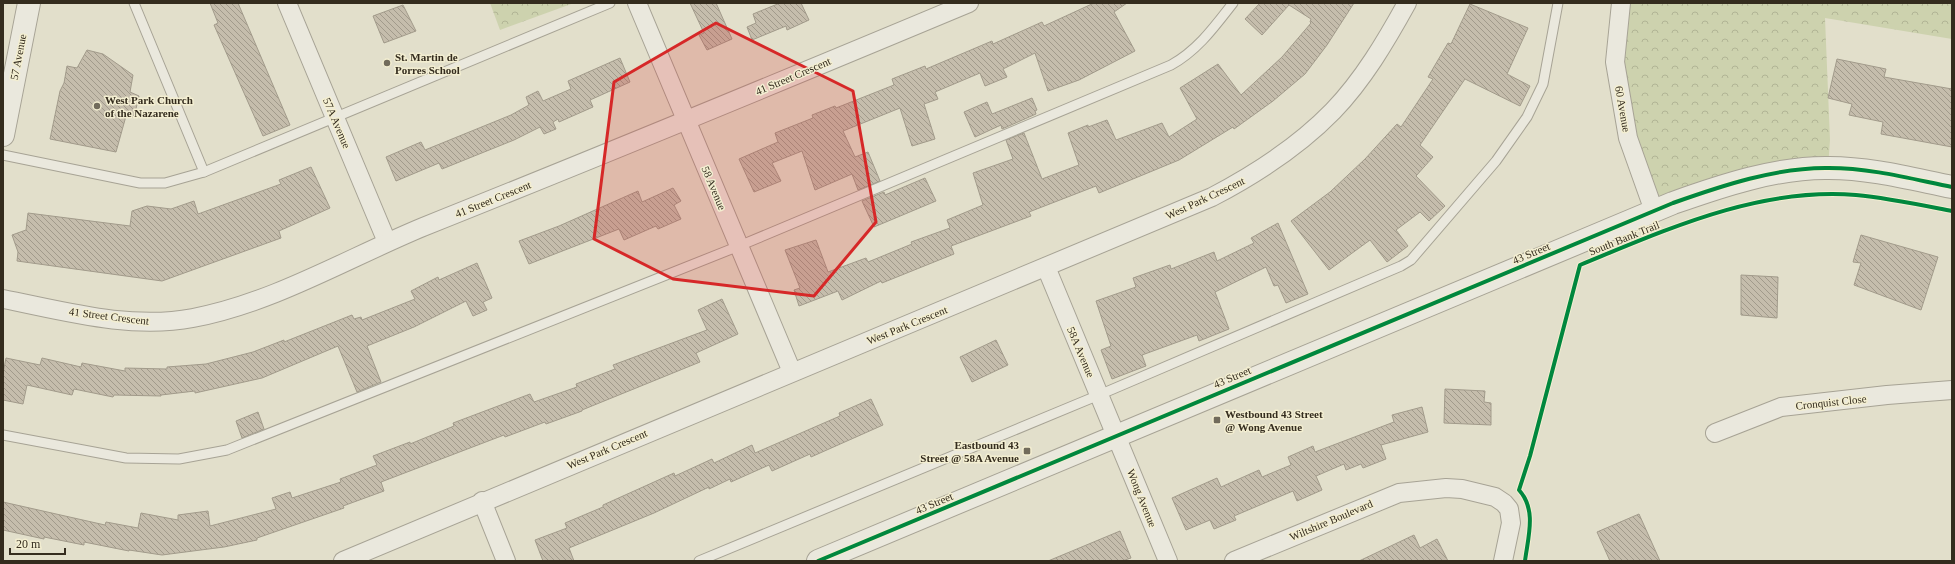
<svg xmlns="http://www.w3.org/2000/svg" width="1955" height="564" font-family="Georgia,serif">
	<style>
		.park { fill: url(#park-crowns) }
		.building { fill: url(#building-back-hatch); stroke: #a29b8b }
		.lines { fill: none; stroke-linecap: round; stroke-linejoin: round }
		.service-casing { stroke: #a7a395; stroke-width: 11 }
		.minor-casing { stroke: #a7a395; stroke-width: 20 }
		.tertiary-casing { stroke: #a7a395; stroke-width: 24 }
		.service { stroke: #eae8dd; stroke-width: 9 }
		.minor { stroke: #eae8dd; stroke-width: 18 }
		.tertiary { stroke: #eae8dd; stroke-width: 22 }
		.cycleway-casing { stroke: #f3eed1; stroke-width: 6 }
		.cycleway { stroke: #00873e; stroke-width: 4 }
		.marked { fill: #d62828; fill-opacity: 0.2; stroke: #d62828; stroke-width: 3; stroke-linejoin: round }
		.poi-dot { fill: #716b5b; stroke: #f3eed1; stroke-width: 1.5 }
		.labels { text-anchor: middle; dominant-baseline: central; stroke-width: 3; stroke-linejoin: round; paint-order: stroke }
		.street-label { font-size: 11px; fill: #342c1e; stroke: #f3eed1 }
		.poi-label { font-size: 11px; font-weight: bold; fill: #342c1e; stroke: #f3eed1; text-anchor: start }
	</style>
	<defs>
		<pattern id="park-crowns" width="20" height="18" patternUnits="userSpaceOnUse"><rect width="20" height="18" fill="#cdd2ae"/><path d="M2 6a3 3 0 1 1 6 0M12 15a3 3 0 1 1 6 0" fill="none" stroke="#b1b495"/></pattern>
		<pattern id="building-back-hatch" width="6" height="6" patternUnits="userSpaceOnUse"><rect width="6" height="6" fill="#c5bdac"/><path d="M-1 5l2 2M0 0l6 6M5-1l2 2" fill="none" stroke="#a19a8b"/></pattern>
	</defs>
	<rect width="100%" height="100%" fill="#e2dfcb"/>
	<g class="park">
		<polygon points="490,3 574,3 500,30"/>
		<polygon points="1621,3 1952,3 1952,39 1825,18 1830,140 1828,168 1654,211 1625,124"/>
	</g>
	<g class="building">
		<polygon points="210,3 238,3 290,125 263,136 214,25 218,23"/>
		<polygon points="690,3 716,3 732,39 707,50 699,35 704,33"/>
		<polygon points="780,3 801,3 809,20 787,30 786,26 752,40 747,27 756,23 753,14"/>
		<polygon points="1094,3 1127,3 1114,12 1135,51 1079,80 1048,91 1035,53 1003,69 1007,77 985,86 980,73 935,92 938,99 924,104 935,139 912,146 900,108 843,131 855,157 868,152 880,181 858,190 852,174 815,190 802,151 772,163 781,181 754,192 739,159 778,142 775,133 813,118 812,115 835,106 836,108 894,85 892,79 925,66 926,69 992,41 993,44 1042,22 1044,26"/>
		<polygon points="1260,3 1354,3 1327,45 1305,74 1273,101 1234,129 1233,127 1179,160 1099,193 1096,186 1029,212 1031,216 951,246 954,254 882,283 881,281 842,300 838,291 799,306 794,290 800,288 785,250 816,240 828,272 866,258 868,262 912,244 911,242 950,228 947,220 983,205 973,173 1013,159 1006,140 1024,133 1042,179 1079,165 1068,133 1088,125 1088,127 1107,120 1116,140 1162,123 1169,137 1197,119 1180,88 1218,64 1241,95 1282,57 1311,23 1310,22 1311,19 1289,5 1262,35 1245,19"/>
		<polygon points="1470,4 1528,28 1507,74 1530,86 1520,106 1465,79 1420,145 1433,157 1416,176 1445,206 1429,221 1420,212 1396,230 1408,246 1387,262 1370,240 1329,270 1291,221 1330,192 1365,159 1397,124 1401,127 1433,79 1428,77 1448,43 1451,44"/>
		<polygon points="403,5 416,31 384,43 373,16"/>
		<polygon points="87,50 103,54 133,75 130,92 139,96 134,117 126,116 116,152 50,139 60,91 64,83 67,66 77,68"/>
		<polygon points="620,58 630,82 590,100 593,107 559,122 558,119 553,122 556,129 544,134 540,127 514,140 442,169 439,163 396,181 386,157 421,142 425,150 511,115 529,105 526,97 538,91 543,101 571,89 568,81"/>
		<polygon points="1837,59 1886,69 1884,77 1952,89 1952,147 1881,134 1883,122 1849,115 1852,104 1828,98"/>
		<polygon points="1032,98 1037,110 1035,111 1036,114 1002,129 1001,125 975,137 964,112 987,102 992,114"/>
		<polygon points="311,167 330,208 279,231 281,238 162,281 17,261 18,252 12,235 26,230 28,213 130,226 132,211 147,206 171,209 194,201 198,214 281,184 279,180"/>
		<polygon points="925,178 936,201 874,227 862,201 884,192 885,195"/>
		<polygon points="673,188 681,201 674,205 681,219 658,229 656,226 624,240 619,229 529,264 519,241 559,226 638,191 642,202"/>
		<polygon points="1278,223 1308,294 1286,303 1278,285 1274,286 1266,267 1215,292 1229,329 1199,341 1197,335 1142,355 1146,366 1112,379 1101,350 1111,346 1096,301 1136,287 1133,278 1170,265 1171,269 1214,252 1217,261 1254,243 1251,238"/>
		<polygon points="1861,235 1938,257 1921,310 1854,285 1861,263 1853,262"/>
		<polygon points="477,263 492,298 483,302 487,310 473,316 466,301 414,327 367,346 381,382 357,392 338,346 262,378 195,393 195,391 161,395 161,396 114,395 113,397 74,389 72,395 27,385 23,404 3,400 3,373 6,358 40,365 42,358 81,367 82,363 125,371 125,368 167,369 167,367 206,364 253,352 284,340 284,342 352,315 354,319 361,317 362,320 415,299 411,291 438,277 439,280"/>
		<polygon points="1741,275 1778,277 1777,318 1741,315"/>
		<polygon points="722,299 738,334 696,353 700,362 582,410 582,411 546,424 545,422 505,437 504,435 381,482 384,491 343,506 344,508 257,538 257,540 224,547 162,555 129,550 129,551 84,542 84,545 44,537 44,539 3,530 3,502 105,525 106,522 138,528 141,513 178,520 178,515 208,511 210,526 276,509 272,498 290,492 292,498 341,482 340,479 377,465 373,456 410,442 410,444 454,426 453,423 530,394 534,402 577,387 576,384 615,369 613,365 707,330 698,310"/>
		<polygon points="996,340 1008,365 972,382 960,357"/>
		<polygon points="1445,389 1485,391 1484,402 1491,403 1491,425 1444,423"/>
		<polygon points="871,399 883,425 811,457 810,454 772,471 769,465 731,482 730,479 709,489 709,487 654,513 569,548 574,561 543,561 535,540 567,528 565,523 603,507 603,505 674,473 675,476 712,459 714,463 752,445 755,453 840,416 839,413"/>
		<polygon points="1422,407 1428,432 1381,445 1386,459 1363,468 1361,464 1346,470 1344,464 1316,476 1322,490 1297,501 1293,491 1234,516 1236,520 1214,529 1210,520 1186,530 1172,498 1217,478 1221,487 1259,470 1262,477 1291,465 1288,457 1313,446 1315,452 1394,422 1392,415"/>
		<polygon points="258,412 264,429 242,438 236,421"/>
		<polygon points="1639,514 1660,561 1610,561 1597,532"/>
		<polygon points="1120,531 1131,558 1122,561 1048,561"/>
		<polygon points="1414,535 1420,548 1437,539 1448,561 1359,561"/>
	</g>
	<g class="lines">
		<defs>
			<g id="service">
				<polyline points="134,3 204,172"/>
				<polyline points="3,155 140,183 165,183 204,172 610,3"/>
				<path d="M3 435 126 458 179 459 227 450 739 246 1171 65C1198 50 1215 26 1233 3"/>
				<polyline points="699,561 1099,395 1401,266 1411,260 1496,161 1527,117 1543,84 1558,3"/>
			</g>
			<g id="minor">
				<polyline points="287,3 387,242"/>
				<polyline points="637,3 792,372"/>
				<polyline points="1621,3 1615,62 1628,138 1654,211"/>
				<polyline points="1046,267 1168,561"/>
				<path d="M3 299C64 311 130 330 193 318 273 303 348 258 423 227 606 154 787 79 969 3"/>
				<polyline points="1715,433 1781,407 1887,395 1952,390"/>
				<polyline points="482,501 506,561"/>
				<path d="M343 561 1212 197C1256 174 1298 147 1333 111 1363 80 1386 41 1407 3"/>
				<polyline points="1234,561 1399,493 1446,488 1462,489 1495,497 1504,503 1509,509 1511,523 1503,561"/>
			</g>
			<g id="tertiary">
				<polyline points="3,135 29,3"/>
				<path d="M818 561 1673 203C1721 186 1777 167 1829 168 1871 168 1912 179 1952 187"/>
			</g>
		</defs>
		<use href="#service" class="service-casing"/>
		<use href="#minor" class="minor-casing"/>
		<use href="#tertiary" class="tertiary-casing"/>
		<use href="#service" class="service"/>
		<use href="#minor" class="minor"/>
		<use href="#tertiary" class="tertiary"/>
		<defs>
			<g id="cycleway">
				<path d="M818 561 1673 203C1721 186 1777 167 1829 168 1871 168 1912 179 1952 187"/>
				<path d="M1525 561C1528 537 1537 510 1519 490L1530 456 1580 265C1668 229 1759 187 1856 195 1888 198 1921 205 1952 211"/>
			</g>
		</defs>
		<use href="#cycleway" class="cycleway-casing"/>
		<use href="#cycleway" class="cycleway"/>
	</g>
	<path class="marked" d="M716 23 853 91 876 222 814 296 673 279 594 239 614 82Z"/>
	<g class="poi-dot">
		<circle cx="387" cy="63" r="4"/>
		<circle cx="97" cy="106" r="4"/>
		<rect x="1213" y="416" width="8" height="8" rx="2"/>
		<rect x="1023" y="447" width="8" height="8" rx="2"/>
	</g>
	<g class="labels">
		<g class="street-label">
			<text transform="translate(18 57) rotate(-79)">57 Avenue</text>
			<text transform="translate(793 76) rotate(-23)">41 Street Crescent</text>
			<text transform="translate(1623 109) rotate(80)">60 Avenue</text>
			<text transform="translate(337 123) rotate(67)">57A Avenue</text>
			<text transform="translate(714 188) rotate(67)">58 Avenue</text>
			<text transform="translate(1205 198) rotate(-25)">West Park Crescent</text>
			<text transform="translate(493 199) rotate(-22)">41 Street Crescent</text>
			<text transform="translate(1624 238) rotate(-22)">South Bank Trail</text>
			<text transform="translate(1531 253) rotate(-23)">43 Street</text>
			<text transform="translate(109 316) rotate(7)">41 Street Crescent</text>
			<text transform="translate(907 325) rotate(-22)">West Park Crescent</text>
			<text transform="translate(1081 352) rotate(67)">58A Avenue</text>
			<text transform="translate(1232 377) rotate(-23)">43 Street</text>
			<text transform="translate(1831 402) rotate(-6)">Cronquist Close</text>
			<text transform="translate(607 449) rotate(-23)">West Park Crescent</text>
			<text transform="translate(1142 498) rotate(68)">Wong Avenue</text>
			<text transform="translate(934 503) rotate(-23)">43 Street</text>
			<text transform="translate(1331 520) rotate(-23)">Wiltshire Boulevard</text>
		</g>
		<g class="poi-label">
			<text x="395" y="57">St. Martin de<tspan x="395" dy="13">Porres School</tspan></text>
			<text x="105" y="100">West Park Church<tspan x="105" dy="13">of the Nazarene</tspan></text>
			<text x="1225" y="414">Westbound 43 Street<tspan x="1225" dy="13">@ Wong Avenue</tspan></text>
			<text x="1019" y="445" text-anchor="end">Eastbound 43<tspan x="1019" dy="13">Street @ 58A Avenue</tspan></text>
		</g>
	</g>
	<rect width="1955" height="564" fill="none" stroke="#342c1e" stroke-width="8"/>
	<path d="M10 548v6h55v-6" fill="none" stroke="#342c1e" stroke-width="2"/>
	<text x="16" y="548" font-size="12" fill="#342c1e" stroke="#f3eed1" stroke-width="3" paint-order="stroke">20 m</text>
</svg>
